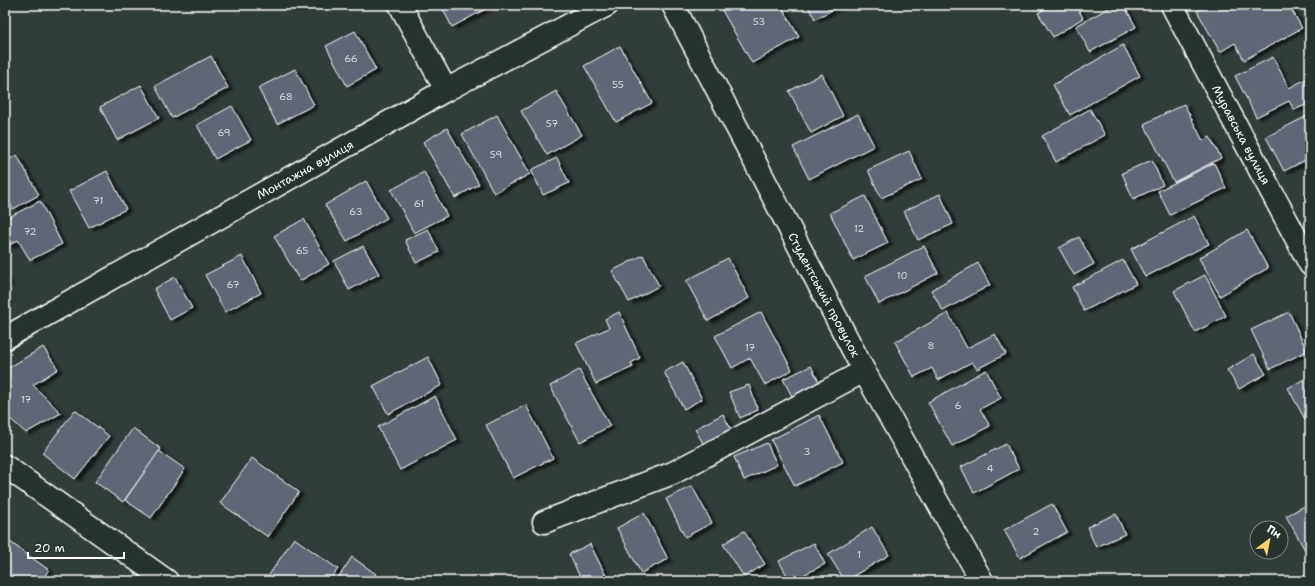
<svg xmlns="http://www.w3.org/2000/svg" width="1315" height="586" font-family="'Shantell Sans',sans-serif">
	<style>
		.building { fill: #5e6674; stroke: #fff; filter: url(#shadow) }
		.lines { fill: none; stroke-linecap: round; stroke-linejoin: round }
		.minor-casing { stroke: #fff; stroke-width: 25 }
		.minor { stroke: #26332d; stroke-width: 22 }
		.labels { text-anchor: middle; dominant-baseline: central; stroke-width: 3; stroke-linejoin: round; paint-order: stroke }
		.number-label { font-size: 10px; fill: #d7d9dc }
		.street-label { font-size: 12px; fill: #fff; stroke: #26332d }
	</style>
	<defs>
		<filter id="shadow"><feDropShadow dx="4.5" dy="2.5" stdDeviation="1" flood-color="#0009"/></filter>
	</defs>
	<rect width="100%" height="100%" fill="#313d3b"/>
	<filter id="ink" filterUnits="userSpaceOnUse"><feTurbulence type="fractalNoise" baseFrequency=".025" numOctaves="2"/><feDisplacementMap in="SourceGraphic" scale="8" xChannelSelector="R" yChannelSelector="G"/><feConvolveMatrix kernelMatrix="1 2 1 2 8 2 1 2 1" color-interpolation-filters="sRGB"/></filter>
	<g filter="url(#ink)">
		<g class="building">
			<polygon points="441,5 493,5 452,27"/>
			<polygon points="719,5 781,5 799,37 752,63"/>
			<polygon points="807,5 842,5 815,19"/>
			<polygon points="1051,5 1076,5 1083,18 1053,37 1038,13"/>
			<polygon points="1114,5 1124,5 1136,27 1090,52 1076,26"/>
			<polygon points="1207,5 1289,5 1302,28 1244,60 1235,43 1220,52 1197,11"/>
			<polygon points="355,31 376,70 347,86 326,46"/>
			<polygon points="1123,45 1140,76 1070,115 1053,85"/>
			<polygon points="620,46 652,103 616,122 584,66"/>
			<polygon points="211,56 228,88 172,118 155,86"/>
			<polygon points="1273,57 1289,88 1308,78 1310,81 1310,103 1294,110 1289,101 1256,117 1235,76"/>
			<polygon points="295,69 314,105 277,124 258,88"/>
			<polygon points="822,74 843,116 811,133 789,91"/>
			<polygon points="141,85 159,118 117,140 100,107"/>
			<polygon points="556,91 582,135 547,155 521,111"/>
			<polygon points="1184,104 1203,141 1210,137 1221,158 1174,182 1144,124"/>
			<polygon points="232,106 251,140 215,159 197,125"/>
			<polygon points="1090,109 1105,135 1056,162 1042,136"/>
			<polygon points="858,114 874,146 809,179 793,147"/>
			<polygon points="497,115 530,174 494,193 462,134"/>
			<polygon points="1307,116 1310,121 1310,158 1284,171 1266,137"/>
			<polygon points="447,128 479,184 455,198 423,142"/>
			<polygon points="909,151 922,179 881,198 868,170"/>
			<polygon points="17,155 39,195 13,209 5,194 5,162"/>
			<polygon points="557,158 569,183 543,195 531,170"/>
			<polygon points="1152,160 1163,185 1133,199 1122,173"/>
			<polygon points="1214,163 1226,188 1170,215 1158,191"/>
			<polygon points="107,171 126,209 89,228 69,191"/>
			<polygon points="424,172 447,216 414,233 391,190"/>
			<polygon points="366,181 387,218 347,241 325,205"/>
			<polygon points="940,194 953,224 918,240 904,211"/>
			<polygon points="1310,194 1310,208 1305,196"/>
			<polygon points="865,196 888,243 853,260 830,213"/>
			<polygon points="40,201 62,244 30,260 18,240 8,246 5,241 5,222 8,221 7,218"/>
			<polygon points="1194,216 1209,244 1145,277 1131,249"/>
			<polygon points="304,219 329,264 300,281 274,236"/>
			<polygon points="428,229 439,252 416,263 405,240"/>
			<polygon points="1247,230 1268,268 1220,296 1199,258"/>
			<polygon points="1079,237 1094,264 1074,275 1059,248"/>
			<polygon points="363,246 379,274 349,290 334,261"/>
			<polygon points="924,246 938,273 879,304 865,276"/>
			<polygon points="643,255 659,286 629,302 612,271"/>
			<polygon points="242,256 261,293 225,312 205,275"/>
			<polygon points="728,258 749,298 708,321 686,281"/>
			<polygon points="1123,260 1136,284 1084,311 1072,287"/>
			<polygon points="978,263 990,285 943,311 931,290"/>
			<polygon points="5,275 9,283 5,285"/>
			<polygon points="1205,275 1226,316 1195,332 1174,291"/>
			<polygon points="175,277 192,308 170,320 154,289"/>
			<polygon points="619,312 640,358 631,363 633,367 596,384 576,343 609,328 605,319"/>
			<polygon points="761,312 792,370 765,385 750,358 732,368 715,336"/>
			<polygon points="1289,312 1307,351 1270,369 1251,330"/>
			<polygon points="948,313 967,348 995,334 1006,354 977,369 972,362 938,380 932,368 914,377 895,342"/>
			<polygon points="43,347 58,369 33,385 61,413 26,433 5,414 5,370"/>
			<polygon points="1254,354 1266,374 1239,389 1227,370"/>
			<polygon points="428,357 442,385 388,414 373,386"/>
			<polygon points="683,362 702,399 684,409 664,372"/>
			<polygon points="811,366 822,388 795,402 783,379"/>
			<polygon points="579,370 610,426 580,442 550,386"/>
			<polygon points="986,370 1001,398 980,409 990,426 952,446 928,402"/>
			<polygon points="1310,376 1310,424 1308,425 1288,388"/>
			<polygon points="749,385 758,410 740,418 729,392"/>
			<polygon points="435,396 457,440 400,470 378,427"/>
			<polygon points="526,405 553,458 513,478 486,425"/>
			<polygon points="75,410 109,436 75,479 42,453"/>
			<polygon points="723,414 734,435 706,449 695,429"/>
			<polygon points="819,415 843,462 795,486 771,440"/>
			<polygon points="133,428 161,449 123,502 95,482"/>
			<polygon points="767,443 777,465 744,480 734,457"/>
			<polygon points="1006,444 1019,469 974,493 961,467"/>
			<polygon points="159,451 185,469 151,518 125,500"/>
			<polygon points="252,458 299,492 268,537 220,503"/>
			<polygon points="692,486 712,523 685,537 666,499"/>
			<polygon points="1310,503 1310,559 1286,516"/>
			<polygon points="1052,504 1067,532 1020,558 1004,530"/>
			<polygon points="644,513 668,559 641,573 617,528"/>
			<polygon points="1116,514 1125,534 1096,547 1087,527"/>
			<polygon points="872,527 889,555 845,581 828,554"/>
			<polygon points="744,531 765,564 744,577 723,544"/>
			<polygon points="294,538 338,569 329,581 265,581"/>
			<polygon points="10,542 49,570 41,581 5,581 5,549"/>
			<polygon points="814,543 825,564 792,581 790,581 779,561"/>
			<polygon points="590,544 608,580 607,581 582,581 569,554"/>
			<polygon points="352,557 376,574 371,581 336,581"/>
		</g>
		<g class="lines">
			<defs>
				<g id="minor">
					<polyline points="400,5 446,90"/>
					<polyline points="673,5 864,371 982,581"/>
					<polyline points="1172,5 1310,264"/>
					<polyline points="5,338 446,90 607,5"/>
					<polyline points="5,466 167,581"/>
					<polyline points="544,522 673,473 864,371"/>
				</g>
			</defs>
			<use href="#minor" class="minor-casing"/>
			<use href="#minor" class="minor"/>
		</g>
	</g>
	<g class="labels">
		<g class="number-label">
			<text x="759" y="21">53</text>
			<text x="351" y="58">66</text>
			<text x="618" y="84">55</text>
			<text x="286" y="96">68</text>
			<text x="552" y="123">57</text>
			<text x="224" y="132">69</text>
			<text x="496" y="154">59</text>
			<text x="98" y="200">71</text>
			<text x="419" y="203">61</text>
			<text x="356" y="211">63</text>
			<text x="859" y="228">12</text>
			<text x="30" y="231">72</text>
			<text x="302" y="250">65</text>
			<text x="902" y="275">10</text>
			<text x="233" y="284">67</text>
			<text x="931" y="345">8</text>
			<text x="750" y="347">17</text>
			<text x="26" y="399">17</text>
			<text x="958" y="405">6</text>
			<text x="807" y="451">3</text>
			<text x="990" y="468">4</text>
			<text x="1036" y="531">2</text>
			<text x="859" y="554">1</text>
		</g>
		<g class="street-label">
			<text transform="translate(1241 135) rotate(62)">Муравська вулиця</text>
			<text transform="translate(305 170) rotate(-29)">Монтажна вулиця</text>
			<text transform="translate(824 295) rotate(62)">Студентський провулок</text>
		</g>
	</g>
	<rect width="1315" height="586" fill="none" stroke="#26332d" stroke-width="20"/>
	<rect x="10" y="10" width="1295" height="566" fill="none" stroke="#fff" stroke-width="1.5" filter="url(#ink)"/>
	<g transform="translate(1269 540) rotate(32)"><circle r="19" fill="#26332d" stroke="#7d8581"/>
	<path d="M0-3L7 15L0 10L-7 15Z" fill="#ffd166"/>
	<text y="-6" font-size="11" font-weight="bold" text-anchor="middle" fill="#ffffff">Пн</text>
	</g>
	<path d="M28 552v6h96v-6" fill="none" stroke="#ffffff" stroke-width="2"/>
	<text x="34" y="552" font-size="12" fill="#ffffff" stroke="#26332d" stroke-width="3" paint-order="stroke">20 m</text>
</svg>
